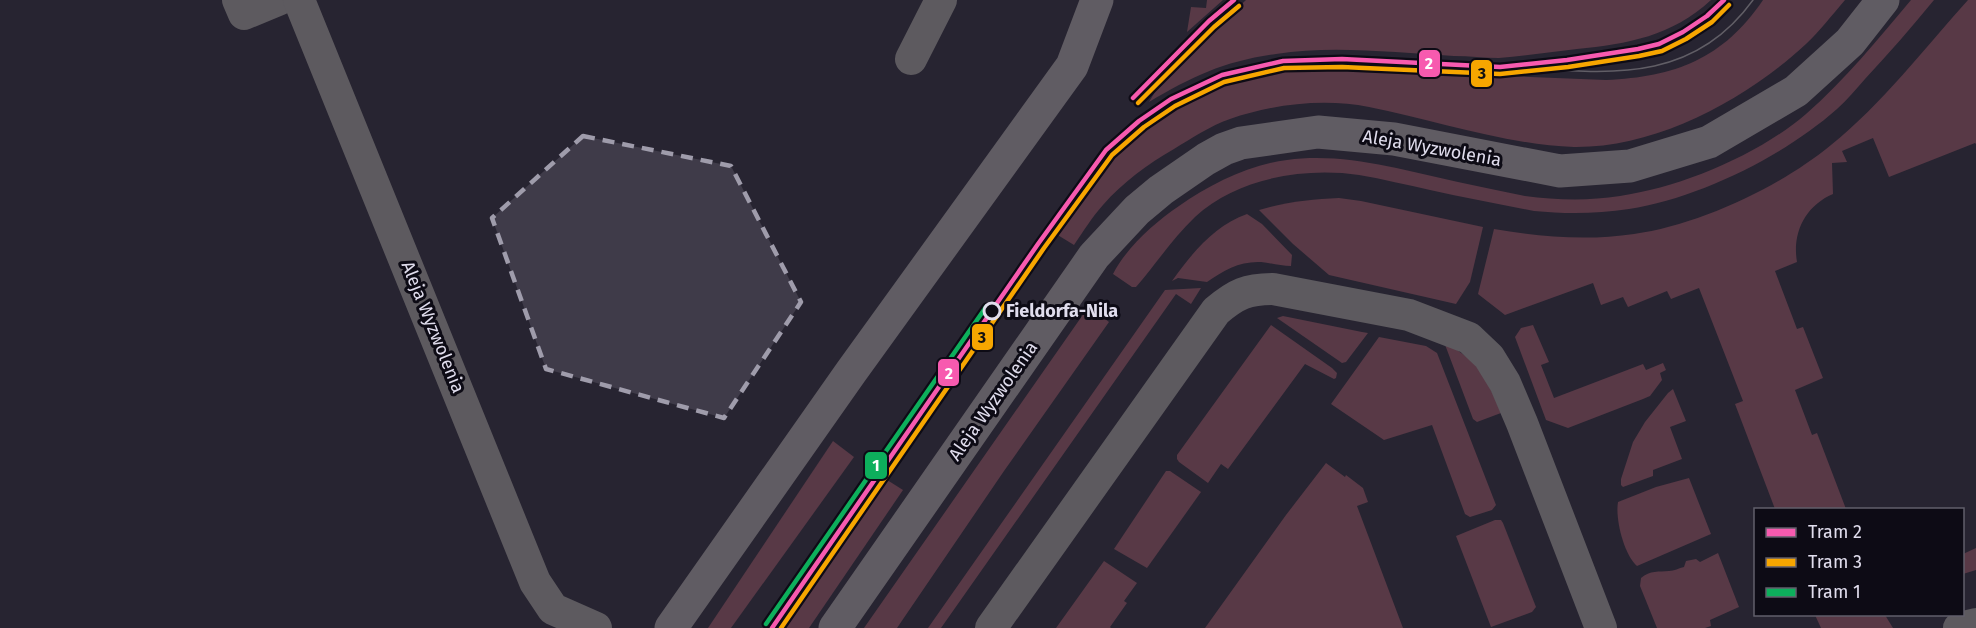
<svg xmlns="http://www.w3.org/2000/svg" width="1976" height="628" font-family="'Fira Sans',sans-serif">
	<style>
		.green { fill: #583946 }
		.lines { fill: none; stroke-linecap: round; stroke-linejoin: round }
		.street { stroke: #5d5a5f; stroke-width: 32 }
		.secondary { stroke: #605c63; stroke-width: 33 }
		.tram { stroke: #615e66; stroke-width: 1.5 }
		.tram-1-casing { stroke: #0d0b15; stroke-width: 9 }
		.tram-2-casing { stroke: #0d0b15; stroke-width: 9 }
		.tram-3-casing { stroke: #0d0b15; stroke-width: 9 }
		.tram-1 { stroke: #f75aaf; stroke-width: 4.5 }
		.tram-2 { stroke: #f7a600; stroke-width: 4.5 }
		.tram-3 { stroke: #0daf5c; stroke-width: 4.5 }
		.marked { fill: #9f9cab; fill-opacity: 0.2; stroke: #9f9cab; stroke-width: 4.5; stroke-dasharray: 12 8; stroke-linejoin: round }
		.stop-dot { fill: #0d0b15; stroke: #e0dded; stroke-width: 3 }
		.labels { text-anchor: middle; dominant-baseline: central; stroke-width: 6; stroke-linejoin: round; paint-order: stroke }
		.street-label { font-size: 18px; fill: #e0dded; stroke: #0d0b15 }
		.stop-label { font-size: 18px; font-weight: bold; fill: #e0dded; stroke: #0d0b15; text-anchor: start }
		.line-badge { stroke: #0d0b15; stroke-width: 2 }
		.badge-label { font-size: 16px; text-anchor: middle; font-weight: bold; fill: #fff }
		.pale-badge-label { font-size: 16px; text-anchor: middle; font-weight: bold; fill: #111 }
	</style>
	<rect width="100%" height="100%" fill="#272431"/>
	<g class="green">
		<polygon points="1207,0 1223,0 1187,32 1191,7 1206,8"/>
		<path d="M1246 0H1711C1672 36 1628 44 1577 49 1551 52 1525 56 1499 58 1484 58 1469 56 1454 56 1396 53 1334 45 1276 54 1225 61 1193 76 1149 102L1162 80Z"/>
		<path d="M1763 0H1845C1832 15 1820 31 1806 44 1747 99 1657 148 1574 147 1508 145 1434 120 1369 107 1324 98 1273 104 1230 119 1210 126 1192 138 1174 149 1148 164 1123 182 1103 205 1092 217 1083 232 1074 245L1056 234C1072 211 1088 188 1105 167 1141 122 1205 82 1263 73 1278 70 1293 70 1308 68L1606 80C1675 77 1723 59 1763 0Z"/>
		<path d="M1911 0H1934C1912 27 1889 53 1865 79 1856 89 1847 100 1837 109 1784 156 1699 198 1629 209 1597 214 1565 214 1534 211 1499 204 1465 198 1430 190 1407 185 1383 179 1359 175 1304 167 1237 178 1195 217 1173 238 1156 264 1136 287H1132L1113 274C1127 247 1154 223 1179 206 1211 184 1248 165 1287 160 1344 152 1402 170 1458 182 1480 187 1502 191 1525 196 1556 200 1588 201 1620 196 1682 187 1758 155 1806 114 1845 80 1878 39 1911 0Z"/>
		<path d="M1968 0H1976V144L1975 143 1889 177 1873 138 1842 151 1847 162 1832 163 1833 194C1805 206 1792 233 1797 262L1775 271 1797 329 1803 327 1823 378 1795 390 1812 435 1817 433 1846 509H1775L1735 404 1743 401 1699 288 1671 299 1667 291 1628 307 1623 297 1601 305 1593 283 1505 315 1478 294 1494 229C1539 237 1588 241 1634 234 1699 225 1780 187 1831 145 1882 104 1924 49 1968 0Z"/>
		<path d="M1339 198 1361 201 1483 227 1470 282 1456 304 1329 275 1293 244 1259 210C1286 202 1312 199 1339 198Z"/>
		<path d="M1247 214 1262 224 1292 255 1291 266C1281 266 1271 263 1261 262 1240 261 1224 270 1207 282L1178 278 1172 281C1191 254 1215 225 1247 214Z"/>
		<polygon points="1201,288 1191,304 1176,294 941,628 928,628 1165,290"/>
		<polygon points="1089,306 1096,310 1098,307 1107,314 1104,318 1109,322 1004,471 897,628 864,628"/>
		<polygon points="1283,316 1362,332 1368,333 1346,362 1342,363 1277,318"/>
		<polygon points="1271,325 1332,368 1337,373 1336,378 1334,379 1305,364 1228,469 1221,464 1208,483 1179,462 1177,459 1177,455"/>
		<polygon points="1533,325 1549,362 1541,365 1554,398 1643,364 1646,370 1663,363 1666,370 1660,373 1662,380 1650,396 1643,399 1568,428 1546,420 1515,337 1521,328"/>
		<polygon points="1379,337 1426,346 1437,353 1496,505 1492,510 1470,517 1465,514 1432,425 1384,440 1331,404"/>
		<path d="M1444 342C1482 364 1485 375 1501 413L1477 422 1473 419Z"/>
		<polygon points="1673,389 1686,421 1670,427 1682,459 1653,470 1653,476 1623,487 1621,485 1621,479 1633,442 1645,422 1668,393"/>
		<polygon points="833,441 854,457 731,628 708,628"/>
		<polygon points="1326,463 1345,477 1346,475 1363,488 1368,502 1357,506 1403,628 1205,628 1286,515"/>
		<polygon points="1166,471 1170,471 1201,492 1147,568 1114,549"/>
		<polygon points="884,478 903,490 809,628 782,628"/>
		<path d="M1689 478 1711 534 1637 566C1624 555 1615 519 1618 502L1656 487Z"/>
		<polygon points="1495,520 1501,520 1503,523 1536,607 1532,612 1491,627 1456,536"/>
		<polygon points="1976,548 1976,570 1963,574 1963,554"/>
		<path d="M1718 553 1739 607 1710 620 1711 626 1705 628H1657L1640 586 1641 578C1650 570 1659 572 1669 571 1674 571 1679 568 1684 567L1686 561 1696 559 1700 562Z"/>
		<polygon points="1104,561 1137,583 1124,601 1127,603 1110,627 1111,628 1056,628"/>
		<polygon points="1815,615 1885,615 1893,628 1821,628"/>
	</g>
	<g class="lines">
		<g class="street">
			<polyline points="238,0 244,14 278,0"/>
			<polyline points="299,0 535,582 553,609 596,628"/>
			<polyline points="911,59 941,0"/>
			<path d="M991 628 1216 311C1236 294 1247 289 1273 289L1409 315 1469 338 1489 357 1505 383 1522 423 1601 628"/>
			<polyline points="1959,628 1976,624"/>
		</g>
		<g class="secondary">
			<polyline points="671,628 851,372 1072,66 1097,0"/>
			<polyline points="835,628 1094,256 1137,210 1161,190 1206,159 1224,149 1241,143 1318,132 1394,139 1560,171 1630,166 1709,142 1796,91 1850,42 1883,0"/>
		</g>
		<path class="tram" d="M1500 67C1597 71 1688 90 1753 0"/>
		<defs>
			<g id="tram-1">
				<polyline points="1133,98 1209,21 1234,0"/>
				<polyline points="772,628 1038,244 1106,150 1139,121 1171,99 1222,75 1283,61 1342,59 1500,67 1567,60 1638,49 1659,44 1683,32 1707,16 1724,0"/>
			</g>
			<g id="tram-2">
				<polyline points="1138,103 1214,27 1239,6"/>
				<polyline points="781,628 1044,248 1112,155 1144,127 1175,106 1224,82 1284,68 1342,67 1500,74 1568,67 1639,56 1662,51 1686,39 1712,22 1729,5"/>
			</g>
			<polyline id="tram-3" points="766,624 986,307"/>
		</defs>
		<use href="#tram-1" class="tram-1-casing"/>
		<use href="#tram-2" class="tram-2-casing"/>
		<use href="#tram-3" class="tram-3-casing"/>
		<use href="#tram-1" class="tram-1"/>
		<use href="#tram-2" class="tram-2"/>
		<use href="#tram-3" class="tram-3"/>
	</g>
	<path class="marked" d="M583 136 731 166 801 302 724 418 546 369 492 218Z"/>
	<circle class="stop-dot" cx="992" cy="311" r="8"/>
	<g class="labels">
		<g class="street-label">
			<text transform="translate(1432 148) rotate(10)">Aleja Wyzwolenia</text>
			<text transform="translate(433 327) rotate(68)">Aleja Wyzwolenia</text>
			<text transform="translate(993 401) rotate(-55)">Aleja Wyzwolenia</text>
		</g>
		<g class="stop-label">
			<text x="1006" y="311">Fieldorfa-Nila</text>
		</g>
	</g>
	<g class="line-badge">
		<rect x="1418" y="49" width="23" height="29" rx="6" fill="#f75aaf"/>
		<rect x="1470" y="59" width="23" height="29" rx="6" fill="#f7a600"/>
		<rect x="971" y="323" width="23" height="28" rx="6" fill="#f7a600"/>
		<rect x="937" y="358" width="23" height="29" rx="6" fill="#f75aaf"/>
		<rect x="864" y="451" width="24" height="29" rx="6" fill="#0daf5c"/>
	</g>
	<g class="badge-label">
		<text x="1429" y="69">2</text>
		<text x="949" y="379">2</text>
		<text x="876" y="471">1</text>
	</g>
	<g class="pale-badge-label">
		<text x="1482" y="79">3</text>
		<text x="982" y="343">3</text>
	</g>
	<rect x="1754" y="508" width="210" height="108" fill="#0d0b15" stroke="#615f6b" stroke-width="1.5"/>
	<rect x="1766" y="528" width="30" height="9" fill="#f75aaf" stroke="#615f6b" stroke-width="1.5"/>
	<text x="1808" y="538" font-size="18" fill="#e0dded">Tram 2</text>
	<rect x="1766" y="558" width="30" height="9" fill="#f7a600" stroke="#615f6b" stroke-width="1.5"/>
	<text x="1808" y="568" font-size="18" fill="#e0dded">Tram 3</text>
	<rect x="1766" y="588" width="30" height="9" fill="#0daf5c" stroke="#615f6b" stroke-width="1.5"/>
	<text x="1808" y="598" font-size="18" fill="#e0dded">Tram 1</text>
</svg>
